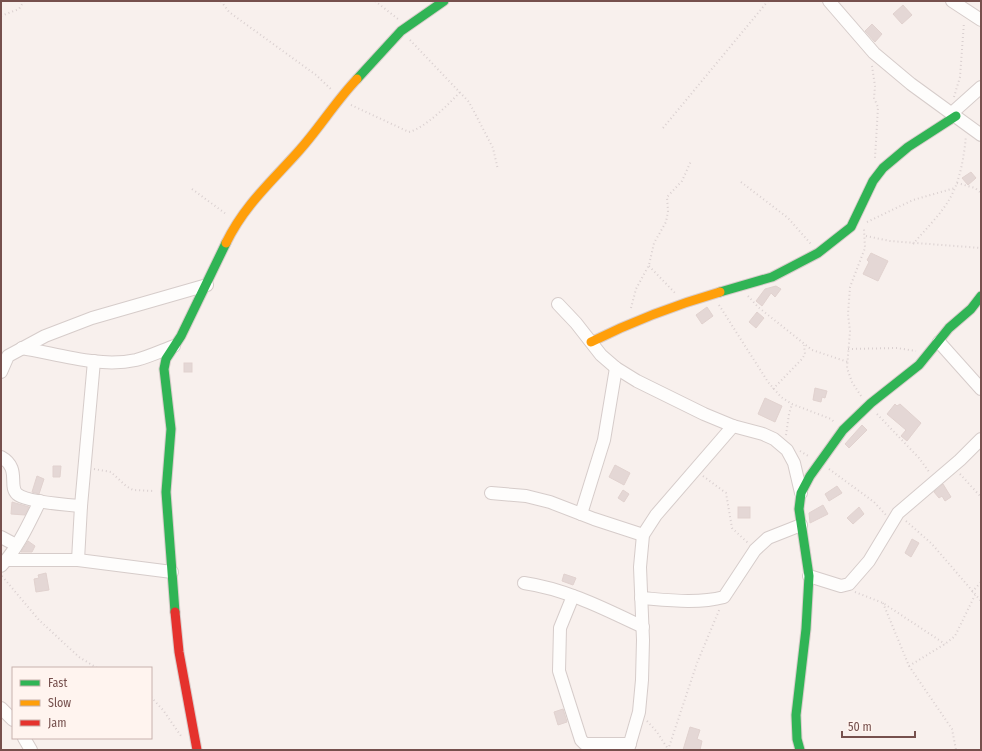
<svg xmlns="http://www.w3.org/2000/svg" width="982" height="751" font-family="'Fira Sans Condensed',sans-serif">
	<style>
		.building { fill: #e4d7d5; stroke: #e1d2cf }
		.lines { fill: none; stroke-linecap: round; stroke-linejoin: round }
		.street-casing { stroke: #d6ccca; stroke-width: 14 }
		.fast-casing { stroke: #d9cdcb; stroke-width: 11 }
		.slow-casing { stroke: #d9cdcb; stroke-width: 11 }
		.jam-casing { stroke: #d9cdcb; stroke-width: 11 }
		.path { stroke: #dad0d0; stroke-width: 2; stroke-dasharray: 1 3; stroke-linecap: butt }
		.street { stroke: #fefdfc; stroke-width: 12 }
		.fast { stroke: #30b455; stroke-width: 9 }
		.slow { stroke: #ff9f0a; stroke-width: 9 }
		.jam { stroke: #e5322d; stroke-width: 9 }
	</style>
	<rect width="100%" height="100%" fill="#f8f0ed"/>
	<g class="building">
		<polygon points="903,5 912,15 902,24 893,14"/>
		<polygon points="872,24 882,34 875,42 865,31"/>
		<polygon points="971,172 976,178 968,185 962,178"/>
		<polygon points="871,253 888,261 878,281 863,274 869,262 867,260"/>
		<polygon points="776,286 781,289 775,297 771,293 762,306 756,301 765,289"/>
		<polygon points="707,307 713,316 702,324 696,315"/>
		<polygon points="757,312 764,318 756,328 749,322"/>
		<rect x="184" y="363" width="8" height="9"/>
		<polygon points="815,388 827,391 825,398 822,397 821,402 813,400"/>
		<polygon points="765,398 782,406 775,422 758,414"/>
		<polygon points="895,404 897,406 900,404 921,423 907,441 901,436 906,430 887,414"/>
		<polygon points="862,425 867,430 849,448 845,444"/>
		<polygon points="615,465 630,473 624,485 609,477"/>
		<polygon points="53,466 61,466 60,477 53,477"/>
		<polygon points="37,476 44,479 39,494 32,492"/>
		<polygon points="943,484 951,497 945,501 942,496 939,498 934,492"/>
		<polygon points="837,486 842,493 829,501 825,494"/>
		<polygon points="623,490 629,494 624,502 618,498"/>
		<polygon points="12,502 29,507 25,515 11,514"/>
		<polygon points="823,505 828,514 810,523 809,513"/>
		<rect x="738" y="507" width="12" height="11"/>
		<polygon points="859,507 864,514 853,524 847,518"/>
		<polygon points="912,539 919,543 911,557 905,553"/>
		<polygon points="28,541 35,546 32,552 21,552"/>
		<polygon points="46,573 49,590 36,592 34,579 39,578 38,575"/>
		<polygon points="564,574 576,578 573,585 562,581"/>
		<polygon points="563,709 567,722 558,725 554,712"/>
		<polygon points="690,727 700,730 697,739 702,741 700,750 683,750"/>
	</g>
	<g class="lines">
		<defs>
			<g id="street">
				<polyline points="829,1 874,53 911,84 981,135"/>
				<polyline points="952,1 981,20"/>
				<polyline points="952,113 981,87"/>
				<polyline points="558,304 576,323 601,355 616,368 637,381 704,414 733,426 763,434 774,439 787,450 794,463 801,493"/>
				<polyline points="939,342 981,389"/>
				<path d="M22 348C58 354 99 368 136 360 148 357 161 351 174 346"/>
				<polyline points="1,372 8,356 45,336 92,318 207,285"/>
				<path d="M1 457C21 468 8 486 17 494 26 502 68 505 81 506"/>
				<polyline points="491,493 526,496 550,502 594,519 643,535"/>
				<polyline points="581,514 604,440 616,368"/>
				<polyline points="1,537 16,545"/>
				<polyline points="8,560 78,560 172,572"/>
				<polyline points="78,560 81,506 94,361"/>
				<path d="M1 566C18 548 29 523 40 501"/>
				<polyline points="809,576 841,586 849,584 869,561 898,513 960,460 981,439"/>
				<path d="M524 583C566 589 605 609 643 627"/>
				<polyline points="573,596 560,628 559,671 581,740 585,744 630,744"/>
				<path d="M641 598C667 600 698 604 724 597L755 550 768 538 801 525"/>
				<polyline points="1,708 13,720"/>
				<polyline points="24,738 31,750"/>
				<polyline points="628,750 639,712 642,680 643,640 640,567 643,535 656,515 733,426"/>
			</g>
			<g id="fast">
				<polyline points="357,79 401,31 444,1"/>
				<polyline points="720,292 772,277 818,253 851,227 873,181 883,168 908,147 956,116"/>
				<polyline points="175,612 166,492 171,429 164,369 166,359 181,336 226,243"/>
				<polyline points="800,750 797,739 796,715 806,629 809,576 799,509 801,493 810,476 843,430 871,403 919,365 949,328 971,309 981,296"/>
			</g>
			<g id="slow">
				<path d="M226 243C244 206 270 183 297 153 319 129 335 102 357 79"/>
				<path d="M591 342C633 321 675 305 720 292"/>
			</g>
			<polyline id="jam" points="175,612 179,652 197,750"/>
		</defs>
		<use href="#street" class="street-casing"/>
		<use href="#fast" class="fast-casing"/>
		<use href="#slow" class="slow-casing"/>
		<use href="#jam" class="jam-casing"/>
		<g class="path">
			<polyline points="221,1 229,12 316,75 332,90"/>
			<polyline points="375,1 398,19"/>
			<polyline points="1,16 19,9 24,1"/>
			<polyline points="410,40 469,102 493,148 498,170"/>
			<polyline points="872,66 875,86 874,98 878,107 875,158"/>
			<polyline points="954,97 960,77 964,22"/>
			<path d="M351 105 409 132C425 128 449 104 460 92"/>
			<polyline points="663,128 768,1"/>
			<polyline points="741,182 788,218 811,244"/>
			<polyline points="957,183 975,188 981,193"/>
			<polyline points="192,189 226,214"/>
			<polyline points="867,222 913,200 955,188"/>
			<polyline points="866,236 890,241 981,248"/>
			<path d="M913 244C925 230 940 215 949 200 960 182 964 157 966 136"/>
			<polyline points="649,266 675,293"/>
			<polyline points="748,296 758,307 812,350 848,362"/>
			<polyline points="719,305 768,382 781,397 792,404 831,419 835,423"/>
			<polyline points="631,308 636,289 649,265 654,243 666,222 668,211 667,197 682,181 691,161"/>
			<polyline points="848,349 897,348 916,351"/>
			<polyline points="773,389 802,359 805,354 804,345"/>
			<polyline points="861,396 852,382 847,368 850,331 848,314 850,287 865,248 864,229"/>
			<polyline points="877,414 919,458 930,473"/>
			<polyline points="786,435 789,414 792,404"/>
			<polyline points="800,451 810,457"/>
			<polyline points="94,469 111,472 126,486 133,490 154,491"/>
			<polyline points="829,469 874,502 886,515"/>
			<polyline points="960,474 981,497"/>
			<polyline points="703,476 726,493 732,528 748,543"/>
			<polyline points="906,521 932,544 981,601"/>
			<polyline points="2,576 39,620 79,657 97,668"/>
			<polyline points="855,592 883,603 945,644"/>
			<polyline points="972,592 981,582"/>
			<polyline points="883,603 909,666 952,729 956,750"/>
			<polyline points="909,666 945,644 955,636 975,595"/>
			<polyline points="151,697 163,710 181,736"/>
			<polyline points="647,721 657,732 668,749"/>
			<polyline points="668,750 697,663 720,608"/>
		</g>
		<use href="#street" class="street"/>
		<use href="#fast" class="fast"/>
		<use href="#slow" class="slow"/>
		<use href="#jam" class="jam"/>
	</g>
	<rect width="982" height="751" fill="none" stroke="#76504d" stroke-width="4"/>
	<rect x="12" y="667" width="140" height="72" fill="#fff4ef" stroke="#c8b2ae"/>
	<rect x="20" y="680" width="20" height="6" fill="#30b455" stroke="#c8b2ae"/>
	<text x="48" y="687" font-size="12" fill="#76504d">Fast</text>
	<rect x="20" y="700" width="20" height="6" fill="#ff9f0a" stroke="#c8b2ae"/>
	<text x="48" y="707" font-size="12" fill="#76504d">Slow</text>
	<rect x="20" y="720" width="20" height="6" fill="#e5322d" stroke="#c8b2ae"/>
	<text x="48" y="727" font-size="12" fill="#76504d">Jam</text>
	<path d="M842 731v6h73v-6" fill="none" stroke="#76504d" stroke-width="2"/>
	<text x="848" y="731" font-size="12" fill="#76504d" stroke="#fff4ef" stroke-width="3" paint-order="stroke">50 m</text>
</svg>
